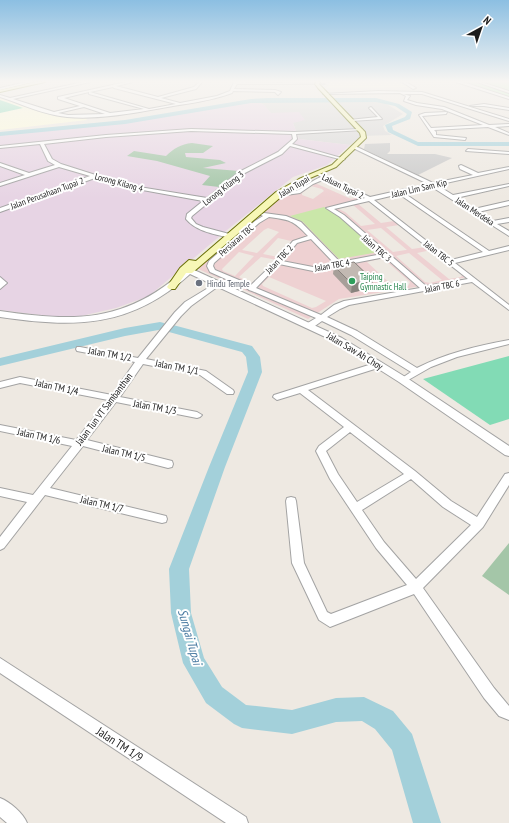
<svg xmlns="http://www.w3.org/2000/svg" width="509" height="823" font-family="'PT Sans Narrow',sans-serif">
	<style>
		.residential { fill: #dad9d9 }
		.commercial { fill: #eed1d2; fill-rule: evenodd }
		.industrial { fill: #e7d4e4 }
		.education { fill: #fefcdb }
		.religious { fill: #cacaca }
		.grass { fill: #cae7a9 }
		.cemetery { fill: #a4c6a8 }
		.park { fill: #bff8c1 }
		.pitch { fill: #82dbb5 }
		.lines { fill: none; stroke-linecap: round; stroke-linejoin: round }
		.river { fill: #a3d0da; fill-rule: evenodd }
		.pedestrian-casing { stroke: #a3a3a3; stroke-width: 2 }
		.minor-casing { stroke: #a3a3a3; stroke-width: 2 }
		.tertiary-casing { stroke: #a3a3a3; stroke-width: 2 }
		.secondary-casing { stroke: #696f07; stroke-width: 2 }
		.pedestrian { fill: #fff; fill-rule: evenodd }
		.minor { fill: #fff; fill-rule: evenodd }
		.tertiary { fill: #fff; fill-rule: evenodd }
		.secondary { fill: #f7f7b6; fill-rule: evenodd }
		.wall { fill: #a79f99 }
		.shaded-wall { fill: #88827d }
		.building { fill: #c2b9b2; stroke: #88827d }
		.leisure-dot { fill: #2e9e5b; stroke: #fff; stroke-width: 1.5 }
		.worship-dot { fill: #6b7280; stroke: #fff; stroke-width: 1.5 }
		.labels { text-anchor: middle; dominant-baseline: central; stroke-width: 4; stroke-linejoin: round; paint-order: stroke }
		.far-street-label { font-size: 9px; fill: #1c1c1c; stroke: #fff }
		.far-leisure-label { font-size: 9px; fill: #27864d; stroke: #fff; text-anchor: start }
		.far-worship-label { font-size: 9px; fill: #5b616d; stroke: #fff; text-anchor: start }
		.street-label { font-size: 10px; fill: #1c1c1c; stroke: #fff }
		.near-street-label { font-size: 12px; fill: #1c1c1c; stroke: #fff }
		.near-water-label { font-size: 13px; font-style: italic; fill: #497aa1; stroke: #fff }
	</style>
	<rect width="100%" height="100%" fill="#eee9e2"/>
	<polygon class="residential" points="369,100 385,103 403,114 383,126 385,131 392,135 361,136 350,145 299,139 293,123 271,113 264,105 256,101"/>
	<path class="commercial" d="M324 178 364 196 468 277 428 285 339 299 308 319 196 268 280 197 289 192 298 193 310 184ZM321 180H325L361 196 360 197 351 199 315 183ZM311 186 322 189 324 191 313 199 302 195V193ZM366 201 370 202 394 221 381 223 357 203ZM352 204 375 224 361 226 345 212 337 208ZM399 225 426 246V247L412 249 386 227ZM268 228 279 232 257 253 242 250 264 230ZM381 228 407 250H406L393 252 367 230ZM278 238 291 241 292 243 278 257 263 254ZM431 250 462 275 461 277 449 279 417 253ZM239 252 254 256 235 276 223 271 222 269ZM409 253 442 280 430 283 425 282 396 256ZM261 257 277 260 257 281 251 283 239 277ZM379 259 385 260 410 282 408 286 395 288 367 262ZM269 277 326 301 316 307 312 308 263 286 262 284Z"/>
	<polygon class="industrial" points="256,101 264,105 271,113 299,112 305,120 293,123 299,139 350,145 327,165 293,177 227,230 149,296 116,308 77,317 48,316 0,310 0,134 125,122"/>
	<g class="education">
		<polygon points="330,82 399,82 408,87 327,88"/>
		<polygon points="0,98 54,116 85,117 87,120 0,130"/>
	</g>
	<polygon class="religious" points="390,143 390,151 387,154 435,154 452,158 418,175 364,149 365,144"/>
	<polygon class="grass" points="324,207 340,216 379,252 339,259 303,222 290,216"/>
	<g class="cemetery">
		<path d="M192 143 213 146 203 153H185L186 157 220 160 226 163 203 168 239 171 219 187 202 185 210 176 157 161 127 156 134 151 166 156C173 149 181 144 192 143Z"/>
		<polygon points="509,543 509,595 482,576"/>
	</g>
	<polygon class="park" points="459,82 509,82 509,97"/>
	<g class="pitch">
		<polygon points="0,100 23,108 0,113"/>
		<polygon points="509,356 509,419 490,425 423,379"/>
	</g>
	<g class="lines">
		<g class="river">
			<polygon points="268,98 376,98 399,104 412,112 410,119 392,126 393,130 418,142 509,142 509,146 418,146 388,132 385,125 405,117 407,114 395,106 376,102 251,103 125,124 0,136 0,132 125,120 251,99"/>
			<polygon points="160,322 164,323 166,326 164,329 125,336 0,366 0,358 125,328"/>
			<polygon points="173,325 252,346 260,357 262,372 225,467 189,569 191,613 204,658 222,687 246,705 292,710 336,698 364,697 393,711 412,734 441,823 413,823 392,750 375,729 362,721 336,722 292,734 242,728 234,724 206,703 183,663 171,613 169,569 209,467 248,372 246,357 242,352 169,332 167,329 169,326"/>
		</g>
		<defs>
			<polygon id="pedestrian" points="481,82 509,91 509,93 477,82"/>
			<g id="minor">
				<polygon points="26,82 33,82 0,90 0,88"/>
				<path d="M83 82H90L13 99 54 112 80 106 58 99V97L126 82H133L116 86 158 97 194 87 199 82H202L196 89 161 98 180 103 217 96 230 91 234 82 325 84H237L234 89 275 90 281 92 278 95 275 92 233 91 232 93C213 100 193 103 173 106 139 112 102 120 67 117 44 115 22 104 0 97V95L10 98ZM113 87 114 88 176 104 149 109 90 92ZM89 92V94L144 109 110 113 64 98ZM84 107 105 114 68 115 58 113Z"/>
				<polygon points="402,82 406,82 416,88 413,89"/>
				<polygon points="378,91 422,92 509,119 509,121 422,94 403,94 410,96 407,100 417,103 444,107 489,125 509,124 509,126 495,127 509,133 509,135 488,127 434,130 436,132 436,135 466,138 465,140 434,137 419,115 425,113 447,112 446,114 422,116 431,128 483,125 442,109 416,105 404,101 406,96 400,93 323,94"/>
				<polygon points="484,104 509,108 509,110 484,106 470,106"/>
				<polygon points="371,107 382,119 351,121 349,120 378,117 369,108"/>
				<path d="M191 129 294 132 361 129 363 130 296 134 297 139 292 144 345 159 343 160 290 146 282 154 243 174 192 216 191 218 196 224 203 227 233 235 234 236 231 238C215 234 197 232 186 219L187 214 203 201 126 187 95 178 0 212V208L90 176 59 167 0 186V183L25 175 0 166V163L29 173 55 165 48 161 40 144 0 148V146L106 135ZM191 131 292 134 293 139 278 152 239 172 207 198 127 185 61 164 52 159 44 144 106 137Z"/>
				<path d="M355 146 433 183 473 175 460 169 459 166 461 165 478 173 509 167V169L437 185 453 195 509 184V186L456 198 474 209 509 201V205L478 212 493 221 509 218V222L497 224 509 231V236L432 187 404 193 489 251 509 246V250L455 263 509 305V310L472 282 349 305 340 309 327 317 357 331 417 368C446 353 477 346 509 340V344L457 357 431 367 403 383 399 380 411 372 351 335 322 321 312 328H306V324L316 318 252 291 249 290 248 289 210 272 207 266 209 261 255 221 263 216 261 215 264 213 286 216 301 222 340 262 382 254 340 217 326 208 365 198 325 179 313 184 300 193 279 196 276 194C283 190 292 193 298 190 306 186 313 180 321 177L315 173 317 172 370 197 428 184 353 148ZM399 194 483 252 451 260 374 200ZM369 201 468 279 426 286 344 215 334 209ZM269 217C290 220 293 220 308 236L293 241 276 261 251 285 215 270 213 266 214 263 259 223ZM311 239 334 263 313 267 282 261 297 243ZM385 257 420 288 344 301 334 305 321 315 256 288 279 264 313 271Z"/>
				<polygon points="468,149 509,152 509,154 466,151"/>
				<polygon points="0,277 7,283 0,289"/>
				<polygon points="218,282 220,283 220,285 191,306 181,316 146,359 206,371 233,390 234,392 233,394 227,394 200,375 143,364 120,397 197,412 202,415 200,417 197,418 116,402 87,440 172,461 173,464 172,467 168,468 83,446 50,488 162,515 166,516 167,519 166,522 162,523 45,495 4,548 0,550 0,537 27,502 0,496 0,488 33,495 72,446 0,431 0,425 76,440 108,400 20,383 0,388 0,382 20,377 112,395 135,362 77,351 76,349 77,347 80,347 138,358 175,312 185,302"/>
				<path d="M375 363H381L382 365 381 367 308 390 415 471 451 501 477 517 505 474 509 473V485L483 527 423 588 494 688 509 706V720L499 716 484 698 414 594 330 627 319 620 292 563 286 501 287 498 291 497 295 498 296 501 304 563 327 612 331 614 407 585 376 548 330 479 316 451 319 446 344 427 300 393 277 400 273 397 274 395ZM350 432 404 474 357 502 338 474 326 451ZM411 479 443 507 471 525 416 579 384 542 362 510Z"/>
				<polygon points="0,658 246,817 248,823 226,823 0,673"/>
				<path d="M0 798C10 802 23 813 27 823H7L0 817Z"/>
			</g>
			<g id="tertiary">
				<polygon points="456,82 463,82 509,97 509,99"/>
				<path d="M186 269H192L342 338 407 378 509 446V456L505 455 399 382 336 342 190 274C131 328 75 328 0 317V311C76 322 126 323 186 269Z"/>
			</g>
			<g id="secondary">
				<polygon points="35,82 45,82 0,92 0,90"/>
				<polygon points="316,82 320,82 319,84 365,132 366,138 336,167 303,181 282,196 192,273 186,273 175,289 169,289 167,287 180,268 189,260 196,261 276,192 299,179 332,165 361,137 360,133 318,88 315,84"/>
			</g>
		</defs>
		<use href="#pedestrian" class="pedestrian-casing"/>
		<use href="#minor" class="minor-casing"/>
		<use href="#tertiary" class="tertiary-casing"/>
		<use href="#secondary" class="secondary-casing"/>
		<use href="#pedestrian" class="pedestrian"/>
		<use href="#minor" class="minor"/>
		<use href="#tertiary" class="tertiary"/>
		<use href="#secondary" class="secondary"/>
	</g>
	<polygon class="wall" points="334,266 373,280 371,288 351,293 333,274"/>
	<polygon class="shaded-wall" points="373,280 371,288 351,293 352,284"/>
	<polygon class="building" points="354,262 373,280 352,284 334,266"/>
	<linearGradient id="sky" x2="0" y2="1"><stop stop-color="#8cbfe2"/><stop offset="0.41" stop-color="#f7f5f2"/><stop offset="1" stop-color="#f7f5f2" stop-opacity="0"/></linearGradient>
	<rect width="509" height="198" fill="url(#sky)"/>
	<circle class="leisure-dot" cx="352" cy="281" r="4"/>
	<circle class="worship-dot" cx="199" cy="283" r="4"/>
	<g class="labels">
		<g class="far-street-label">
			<text transform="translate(119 182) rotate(15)">Lorong Kilang 4</text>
			<text transform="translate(294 186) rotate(-31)">Jalan Tupai</text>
			<text transform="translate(343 186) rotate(26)">Laluan Tupai 2</text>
			<text transform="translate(223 188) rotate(-38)">Lorong Kilang 3</text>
			<text transform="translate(419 188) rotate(-13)">Jalan Lim Sam Kip</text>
			<text transform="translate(47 193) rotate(-20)">Jalan Perusahaan Tupai 2</text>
			<text transform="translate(475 211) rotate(33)">Jalan Merdeka</text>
			<text transform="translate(236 240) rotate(-41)">Persiaran TBC</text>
			<text transform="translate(377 248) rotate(41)">Jalan TBC 3</text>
			<text transform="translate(439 253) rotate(38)">Jalan TBC 5</text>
			<text transform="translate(279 259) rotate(-47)">Jalan TBC 2</text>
			<text transform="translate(332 265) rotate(-10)">Jalan TBC 4</text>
			<text transform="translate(442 286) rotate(-11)">Jalan TBC 6</text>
		</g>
		<g class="far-leisure-label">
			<text x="360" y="276">Taiping<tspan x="360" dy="10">Gymnastic Hall</tspan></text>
		</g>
		<g class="far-worship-label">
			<text x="207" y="283">Hindu Temple</text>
		</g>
		<g class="street-label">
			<text transform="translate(355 351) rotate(31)">Jalan Saw Ah Choy</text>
			<text transform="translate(110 354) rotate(10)">Jalan TM 1/2</text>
			<text transform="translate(177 367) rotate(11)">Jalan TM 1/1</text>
			<text transform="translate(57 387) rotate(12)">Jalan TM 1/4</text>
			<text transform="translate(155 407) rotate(10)">Jalan TM 1/3</text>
			<text transform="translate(104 409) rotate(-53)">Jalan Tun VT Sambanthan</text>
			<text transform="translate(39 436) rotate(12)">Jalan TM 1/6</text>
			<text transform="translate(124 453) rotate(13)">Jalan TM 1/5</text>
			<text transform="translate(102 504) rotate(13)">Jalan TM 1/7</text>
		</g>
		<g class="near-street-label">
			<text transform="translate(120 744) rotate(33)">Jalan TM 1/9</text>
		</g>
		<g class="near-water-label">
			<text transform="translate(190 637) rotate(74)">Sungai Tupai</text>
		</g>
	</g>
	<g transform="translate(481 28) rotate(40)" stroke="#ffffff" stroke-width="3" paint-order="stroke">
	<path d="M0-3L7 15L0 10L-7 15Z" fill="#1c1c1c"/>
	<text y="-6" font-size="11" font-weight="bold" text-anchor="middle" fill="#1c1c1c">N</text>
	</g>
</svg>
